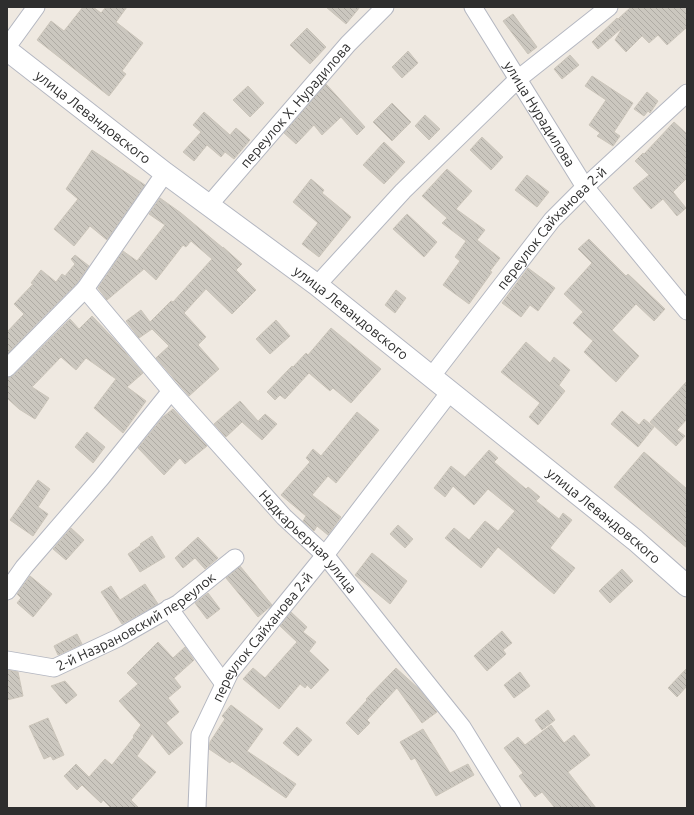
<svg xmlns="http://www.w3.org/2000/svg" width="694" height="815" font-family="Ubuntu,sans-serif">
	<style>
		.building { fill: url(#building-back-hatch); stroke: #cbc5ba }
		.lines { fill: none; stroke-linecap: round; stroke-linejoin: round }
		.minor-casing { stroke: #b4b7c1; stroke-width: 19 }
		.tertiary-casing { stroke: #b4b7c1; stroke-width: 23 }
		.minor { stroke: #fff; stroke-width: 17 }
		.tertiary { stroke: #fff; stroke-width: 21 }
		.labels { text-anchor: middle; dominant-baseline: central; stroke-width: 3.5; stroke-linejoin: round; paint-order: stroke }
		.street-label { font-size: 14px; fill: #2e2e2e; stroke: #fff }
	</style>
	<defs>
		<pattern id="building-back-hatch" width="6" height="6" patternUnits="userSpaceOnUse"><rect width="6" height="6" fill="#cbc7bf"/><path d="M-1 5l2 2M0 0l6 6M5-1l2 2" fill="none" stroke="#afaba4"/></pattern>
	</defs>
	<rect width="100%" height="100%" fill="#efe9e1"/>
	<g class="building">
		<polygon points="83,7 93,7 101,13 106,7 127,7 116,22 143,43 122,71 126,74 109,96 37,40 51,21 64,31"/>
		<polygon points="326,7 360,7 346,24"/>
		<polygon points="631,7 687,7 687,27 667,45 658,35 649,43 642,36 626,52 615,40 623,27 598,49 592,42 617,18 618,19"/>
		<polygon points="513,14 537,47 528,54 503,21"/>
		<polygon points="307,28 326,47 310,64 290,45"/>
		<polygon points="408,51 418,63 402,78 392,67"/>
		<polygon points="570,55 579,65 562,79 554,69"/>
		<polygon points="592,76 633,103 614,132 620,136 613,146 597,136 600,133 589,125 606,100 585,86"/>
		<polygon points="326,84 365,127 357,135 341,117 322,135 314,125 296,144 284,133"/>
		<polygon points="248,86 264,103 250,117 233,100"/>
		<polygon points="647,92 658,101 650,113 648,111 644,116 634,109"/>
		<polygon points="392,103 411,122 392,141 373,122"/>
		<polygon points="204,112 230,135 236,128 250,140 234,159 225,152 221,157 207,145 194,161 183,152 201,132 193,125"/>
		<polygon points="425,115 440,129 429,140 415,126"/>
		<polygon points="674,122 687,134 687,178 673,192 686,208 677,216 663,199 651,209 633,188 649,175 635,161 643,153 644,154"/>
		<polygon points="482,137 503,157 491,170 470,150"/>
		<polygon points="384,142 405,162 384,184 363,165"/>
		<polygon points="92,150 145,185 107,240 90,226 74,246 54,229 78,199 66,189"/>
		<polygon points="447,169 472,191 456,209 485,230 477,240 500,258 490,271 492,272 469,304 443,285 460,261 455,257 466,241 442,223 447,218 422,196"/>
		<polygon points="527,175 549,192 537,207 515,190"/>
		<polygon points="311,179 324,190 322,193 351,217 319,257 302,244 318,223 293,202"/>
		<polygon points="160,198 181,213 223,248 223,247 242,264 236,270 256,290 232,314 206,289 184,313 206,337 198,345 219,369 189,396 156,358 169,346 152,329 139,338 126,321 141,310 150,322 171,301 173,302 212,259 191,241 186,247 183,245 156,280 144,269 107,300 98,288 123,251 137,261 165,225 149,214"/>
		<polygon points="407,214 437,242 424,257 393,229"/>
		<polygon points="589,239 626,276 628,274 665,309 654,321 636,304 612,330 639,356 616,382 584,352 593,341 573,323 583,312 564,294 592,263 578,249"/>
		<polygon points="75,255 89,266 77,283 7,354 7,332 24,314 14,304 33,284 31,283 41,270 56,282 62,274 65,276 75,264 71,259"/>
		<polygon points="528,268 555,288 538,311 530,305 521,317 502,303"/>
		<polygon points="396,290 406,298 395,313 385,305"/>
		<polygon points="92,316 112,337 143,373 127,387 146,401 123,433 94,408 116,379 86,358 76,370 61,357 32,387 49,398 35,419 19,409 7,398 7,378 14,375 70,319 79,329"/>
		<polygon points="276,320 290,336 270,354 256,339"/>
		<polygon points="331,328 381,369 351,403 333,388 330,391 309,373 285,399 280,395 275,400 267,392 292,366 293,367 306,353 308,355"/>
		<polygon points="526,342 550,363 554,357 570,370 559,385 565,391 538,425 529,417 540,403 501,372"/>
		<polygon points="687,381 687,419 677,430 685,436 676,446 650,422"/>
		<polygon points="240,401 258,421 265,414 277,424 262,440 242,422 226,437 214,424"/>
		<polygon points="173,409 207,446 185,464 180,458 164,475 138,448 163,417"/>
		<polygon points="622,411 639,425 644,419 654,427 638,447 611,424"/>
		<polygon points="357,412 379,430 336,483 328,476 312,495 341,517 328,535 317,526 314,531 303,521 306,516 281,495 310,462 306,458 313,449 321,456"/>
		<polygon points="87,432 105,447 93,463 75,447"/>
		<polygon points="489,450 498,458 494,462 526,489 528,487 540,497 536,501 559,519 563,513 572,520 550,548 575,568 554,594 498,547 481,568 445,538 454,528 469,540 485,521 498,531 515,511 488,489 474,505 453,486 445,497 434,488 451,466 465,477"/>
		<polygon points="644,452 687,489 687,548 614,487"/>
		<polygon points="38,480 50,489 38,507 48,514 33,536 10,520"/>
		<polygon points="398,525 413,539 405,548 390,534"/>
		<polygon points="71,528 84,540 66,560 53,549"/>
		<polygon points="152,536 165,557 140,572 128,554 141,545 140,544"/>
		<polygon points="198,537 218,558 205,569 195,558 183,568 175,558"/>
		<polygon points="372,553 407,581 390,604 355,575"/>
		<polygon points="240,566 272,605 258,617 226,578"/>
		<polygon points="622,569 633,581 610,603 599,591"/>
		<polygon points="30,576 52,594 33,617 17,603 21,598 17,594"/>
		<polygon points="145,584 158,604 122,624 101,592 111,586 120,600"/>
		<polygon points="208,593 220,609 207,619 195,603"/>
		<polygon points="291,612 307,627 303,632 316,642 309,651 329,670 311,689 307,685 305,688 300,684 279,709 243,679 253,668 265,678 297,642 280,626"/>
		<polygon points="502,631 512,643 503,650 506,654 487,671 474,656"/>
		<polygon points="77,634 82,644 58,655 54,646"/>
		<polygon points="158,642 173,658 185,647 194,660 174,678 181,687 168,698 179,712 166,723 183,743 169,755 152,734 137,756 156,772 131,800 139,808 111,808 103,800 101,803 82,785 77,790 64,776 76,764 89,777 105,759 112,765 134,737 133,736 141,725 119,701 138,684 127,673"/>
		<polygon points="396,668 419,689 437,712 422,723 397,688 367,720 370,723 358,735 346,723 367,700 366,699"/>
		<polygon points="687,668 687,686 677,697 668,688"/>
		<polygon points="7,670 18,672 23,696 7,700"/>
		<polygon points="520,672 530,686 514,698 504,685"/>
		<polygon points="65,681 77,695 66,704 51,686"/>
		<polygon points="231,705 263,729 247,751 296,784 286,798 232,761 230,763 209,749 210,742 225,719 222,716"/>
		<polygon points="548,710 555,720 542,730 535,720"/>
		<polygon points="48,718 64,755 53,760 51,756 44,759 29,726"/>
		<polygon points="551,725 564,743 574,735 590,755 568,772 596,808 555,808 542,792 535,797 519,776 523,773 504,748 518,737 525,745"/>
		<polygon points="297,727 312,740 298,756 283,743"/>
		<polygon points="423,729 450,773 468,764 474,775 436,796 415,758 411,760 400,742"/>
	</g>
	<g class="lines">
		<defs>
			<g id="minor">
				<path id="s1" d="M473 7 585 187 687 311"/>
				<polyline points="7,47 36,7"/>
				<path id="s2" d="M209 205 348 44 385 7"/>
				<polyline points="317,285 403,191 518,79 609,7"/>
				<path id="s3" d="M85 289 171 391 284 517 325 555 405 656 462 727 512 808"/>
				<polyline points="7,368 85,289 165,173"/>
				<path id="s4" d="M431 377 552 220 585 187 687 93"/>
				<polyline points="7,591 24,567 101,478 171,391"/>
				<polyline points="169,608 224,684"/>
				<path id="s5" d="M7 660 54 668 118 638 179 603 235 558"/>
				<path id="s6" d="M197 808 200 735 230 672 325 555 450 392"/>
			</g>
			<g id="tertiary">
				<path id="s7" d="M7 50 165 173 317 285 635 540 687 586"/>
			</g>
		</defs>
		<use href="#minor" class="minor-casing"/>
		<use href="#tertiary" class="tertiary-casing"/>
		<use href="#minor" class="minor"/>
		<use href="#tertiary" class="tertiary"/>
	</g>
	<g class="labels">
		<g class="street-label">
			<text stroke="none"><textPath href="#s2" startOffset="132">переулок Х. Нурадилова</textPath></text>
			<text stroke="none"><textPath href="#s1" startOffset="126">улица Нурадилова</textPath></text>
			<text stroke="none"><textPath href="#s7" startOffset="109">улица Левандовского</textPath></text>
			<text stroke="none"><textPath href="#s4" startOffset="192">переулок Сайханова 2-й</textPath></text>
			<text stroke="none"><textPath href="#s7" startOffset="433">улица Левандовского</textPath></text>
			<text stroke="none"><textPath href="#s7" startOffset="757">улица Левандовского</textPath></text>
			<text stroke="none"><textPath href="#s3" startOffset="337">Надкарьерная улица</textPath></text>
			<text stroke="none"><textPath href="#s5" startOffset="142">2-й Назрановский переулок</textPath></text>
			<text stroke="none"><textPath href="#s6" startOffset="190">переулок Сайханова 2-й</textPath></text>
		</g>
	</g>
	<rect width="694" height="815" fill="none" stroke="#2e2e2e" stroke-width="16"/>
</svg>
